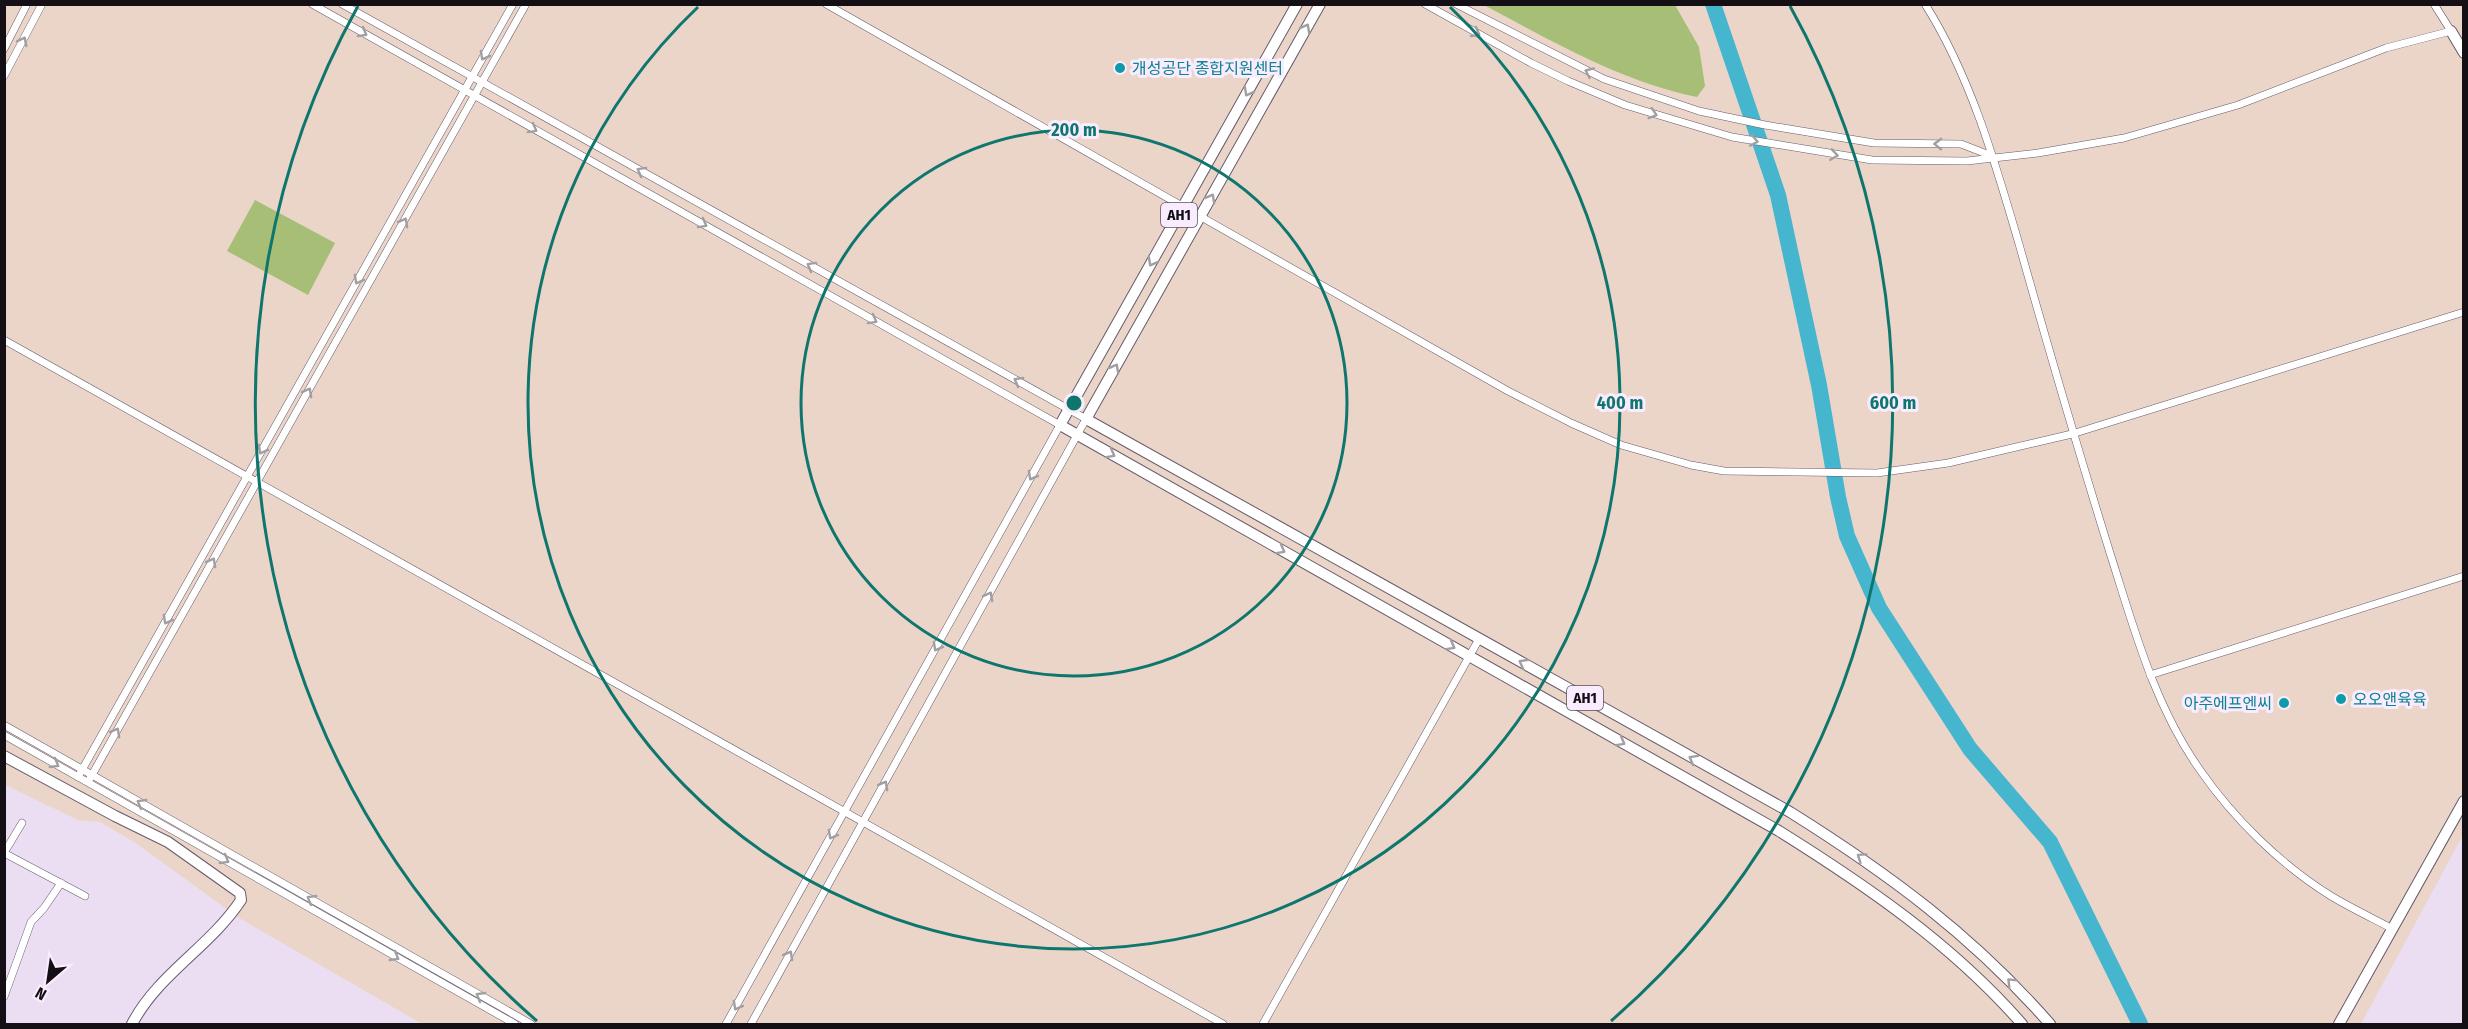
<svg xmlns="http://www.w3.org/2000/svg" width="2468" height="1029" font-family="'Fira Sans Condensed','Noto Sans KR',sans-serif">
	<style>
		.industrial { fill: #ebd5c9 }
		.green { fill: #a6be75 }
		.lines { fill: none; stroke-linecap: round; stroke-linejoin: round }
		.river { stroke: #46b6cf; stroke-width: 16 }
		.street-casing { stroke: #665b6c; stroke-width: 8 }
		.secondary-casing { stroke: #665b6c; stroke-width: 12 }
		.primary-casing { stroke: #665b6c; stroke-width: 12 }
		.street { stroke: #fff; stroke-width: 7 }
		.secondary { stroke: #fff; stroke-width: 10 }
		.primary { stroke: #fff; stroke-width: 10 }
		.oneway { stroke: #a19fa1 }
		.ring { fill: none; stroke: #0f766e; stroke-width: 3 }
		.culture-dot { fill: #0f9aa8; stroke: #f9ecff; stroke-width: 2 }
		.labels { text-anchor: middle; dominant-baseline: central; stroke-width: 6; stroke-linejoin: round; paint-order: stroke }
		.shield { fill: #f9ecff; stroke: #58515b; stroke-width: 1.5 }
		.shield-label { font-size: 15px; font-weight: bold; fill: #130f15 }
		.culture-label { font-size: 16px; fill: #0d838f; stroke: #f9ecff; text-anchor: start }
		.centre { fill: #0f766e; stroke: #f9ecff; stroke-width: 3 }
		.ring-label { font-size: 18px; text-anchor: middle; font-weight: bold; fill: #0f766e; stroke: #f9ecff; stroke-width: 6; stroke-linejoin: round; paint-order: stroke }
	</style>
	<rect width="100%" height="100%" fill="#ebdef2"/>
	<polygon class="industrial" points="4,5 2463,5 2463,835 2361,1024 422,1024 239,918 137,844 100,822 78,820 5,785"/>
	<g class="green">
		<path d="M1484 5H1675L1699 47 1705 86 1697 97C1620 81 1552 41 1484 5Z"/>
		<polygon points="255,200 335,243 308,295 227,251"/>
	</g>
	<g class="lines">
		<polyline class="river" points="1713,4 1778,195 1819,385 1838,497 1847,536 1879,608 1970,749 2050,842 2140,1024"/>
		<defs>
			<g id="street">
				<polyline points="312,4 1060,425 726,1024"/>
				<polyline points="342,4 1086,419 751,1024"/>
				<polyline points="826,4 1508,391 1571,423 1621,445 1691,465 1724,471 1877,473 1948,463 2072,434 2464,312"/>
				<polyline points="1425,4 1531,63 1568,81 1625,105 1732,137 1872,160 1967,161 2038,153 2124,138 2238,105 2386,48 2451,31 2434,4"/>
				<polyline points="1456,4 1604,79 1699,111 1765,125 1874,143 1961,144 1992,156"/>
				<path d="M1925 4C1971 77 1995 162 2019 244 2048 347 2078 450 2110 553 2134 628 2154 705 2200 770 2234 819 2281 865 2331 896 2351 908 2372 918 2393 929"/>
				<polyline points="4,49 27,4"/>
				<polyline points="4,76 42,4"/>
				<polyline points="4,340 1223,1024"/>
				<polyline points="2150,675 2464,576"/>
				<polyline points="4,725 531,1024"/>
				<polyline points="4,735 515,1024"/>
				<polyline points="78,777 513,4"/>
				<polyline points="88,782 526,4"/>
				<polyline points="4,853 85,896"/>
				<polyline points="4,853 22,823"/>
				<polyline points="4,997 31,922 44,908 61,883"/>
				<polyline points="1263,1024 1479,639"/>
			</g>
			<g id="secondary">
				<polyline points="2451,31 2464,53"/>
				<path d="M4 756 115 816 168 842 240 893 241 900C210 947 158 974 132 1024"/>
				<polyline points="2339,1024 2464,801"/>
			</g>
			<g id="primary">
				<path d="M1297 4 1060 425 1779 831C1867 886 1953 945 2022 1024"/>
				<path d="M1320 4 1086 419 1790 812C1889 874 1973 936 2050 1024"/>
			</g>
		</defs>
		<use href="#street" class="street-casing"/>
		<use href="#secondary" class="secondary-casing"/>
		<use href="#primary" class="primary-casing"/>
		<use href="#street" class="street"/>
		<use href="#secondary" class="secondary"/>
		<use href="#primary" class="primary"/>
	</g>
	<defs><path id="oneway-chevron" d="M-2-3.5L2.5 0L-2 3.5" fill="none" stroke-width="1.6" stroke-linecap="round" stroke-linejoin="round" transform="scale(1.5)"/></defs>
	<g class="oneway">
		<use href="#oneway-chevron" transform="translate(1306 28) rotate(-61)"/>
		<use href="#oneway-chevron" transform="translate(363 33) rotate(29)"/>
		<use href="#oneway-chevron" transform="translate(1476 33) rotate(29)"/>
		<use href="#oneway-chevron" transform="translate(23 41) rotate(-63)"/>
		<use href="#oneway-chevron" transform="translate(484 56) rotate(119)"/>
		<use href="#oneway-chevron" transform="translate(1589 72) rotate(-156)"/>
		<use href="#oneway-chevron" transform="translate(1248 92) rotate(119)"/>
		<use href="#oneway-chevron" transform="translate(1653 114) rotate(18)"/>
		<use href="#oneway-chevron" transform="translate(533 129) rotate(29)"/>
		<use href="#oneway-chevron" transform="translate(1754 141) rotate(11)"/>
		<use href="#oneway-chevron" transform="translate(1938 144) rotate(-179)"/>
		<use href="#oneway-chevron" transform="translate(1834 155) rotate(8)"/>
		<use href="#oneway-chevron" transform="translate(641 171) rotate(-151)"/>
		<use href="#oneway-chevron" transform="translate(1211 198) rotate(-61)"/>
		<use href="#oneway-chevron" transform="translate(404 222) rotate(-61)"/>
		<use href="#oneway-chevron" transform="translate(703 224) rotate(29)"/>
		<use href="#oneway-chevron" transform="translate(1152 262) rotate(119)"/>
		<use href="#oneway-chevron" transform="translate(811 266) rotate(-151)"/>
		<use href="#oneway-chevron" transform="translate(358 280) rotate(119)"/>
		<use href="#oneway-chevron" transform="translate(873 320) rotate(29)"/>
		<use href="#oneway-chevron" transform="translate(1115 368) rotate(-61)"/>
		<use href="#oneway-chevron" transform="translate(1018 381) rotate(-151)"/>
		<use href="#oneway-chevron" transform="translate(308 392) rotate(-61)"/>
		<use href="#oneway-chevron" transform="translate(262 450) rotate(119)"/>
		<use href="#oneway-chevron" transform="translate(1111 454) rotate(29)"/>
		<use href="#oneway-chevron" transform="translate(1032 476) rotate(119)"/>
		<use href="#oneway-chevron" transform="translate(1281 550) rotate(29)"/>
		<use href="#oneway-chevron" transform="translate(212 562) rotate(-61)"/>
		<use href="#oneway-chevron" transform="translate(989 596) rotate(-61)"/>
		<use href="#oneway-chevron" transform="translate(167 620) rotate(119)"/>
		<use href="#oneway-chevron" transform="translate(1451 646) rotate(29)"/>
		<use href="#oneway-chevron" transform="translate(937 647) rotate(119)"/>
		<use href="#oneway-chevron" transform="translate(1523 663) rotate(-151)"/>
		<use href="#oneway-chevron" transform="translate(116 732) rotate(-61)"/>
		<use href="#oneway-chevron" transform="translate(1621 742) rotate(29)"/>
		<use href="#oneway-chevron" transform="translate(1693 759) rotate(-151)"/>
		<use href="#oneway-chevron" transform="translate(55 764) rotate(30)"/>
		<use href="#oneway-chevron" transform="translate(884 785) rotate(-61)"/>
		<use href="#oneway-chevron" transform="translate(141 803) rotate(-150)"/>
		<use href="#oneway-chevron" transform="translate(832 835) rotate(119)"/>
		<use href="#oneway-chevron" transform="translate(1861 857) rotate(-145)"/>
		<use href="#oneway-chevron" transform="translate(225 860) rotate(30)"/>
		<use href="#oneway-chevron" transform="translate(311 899) rotate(-150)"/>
		<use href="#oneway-chevron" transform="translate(789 955) rotate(-61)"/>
		<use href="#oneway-chevron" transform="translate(395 957) rotate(30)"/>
		<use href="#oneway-chevron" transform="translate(2011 982) rotate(-135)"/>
		<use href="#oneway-chevron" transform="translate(480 996) rotate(-150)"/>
		<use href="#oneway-chevron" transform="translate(737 1006) rotate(119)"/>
	</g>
	<g class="ring">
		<circle cx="1074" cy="403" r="273"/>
		<path d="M1450 7A546 546 0 1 1 698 7"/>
		<path d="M537 1021A819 819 0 0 1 358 6M1790 6A819 819 0 0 1 1611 1021"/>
	</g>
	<g class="culture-dot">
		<circle cx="1120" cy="68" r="6"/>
		<circle cx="2341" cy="699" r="6"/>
		<circle cx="2284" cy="703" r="6"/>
	</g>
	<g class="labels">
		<g class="shield">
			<rect x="1161" y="203" width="36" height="24" rx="4.5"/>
			<rect x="1567" y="686" width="36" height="24" rx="4.5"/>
		</g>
		<g class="shield-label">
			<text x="1179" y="215">AH1</text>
			<text x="1585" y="698">AH1</text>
		</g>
		<g class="culture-label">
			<text x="1132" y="68">개성공단 종합지원센터</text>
			<text x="2353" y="699">오오앤육육</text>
			<text x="2272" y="703" text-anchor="end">아주에프엔씨</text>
		</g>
	</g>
	<circle cx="1074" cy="403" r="9" class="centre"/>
	<g class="ring-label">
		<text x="1074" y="136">200 m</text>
		<text x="1620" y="409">400 m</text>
		<text x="1893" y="409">600 m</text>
	</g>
	<rect width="2468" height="1029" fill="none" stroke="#130f15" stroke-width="12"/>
	<g transform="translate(48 981) rotate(209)" stroke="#f9ecff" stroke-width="4.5" paint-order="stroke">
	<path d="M0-4.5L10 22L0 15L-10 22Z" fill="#130f15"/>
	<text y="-9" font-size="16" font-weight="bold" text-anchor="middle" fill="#130f15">N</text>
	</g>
</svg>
